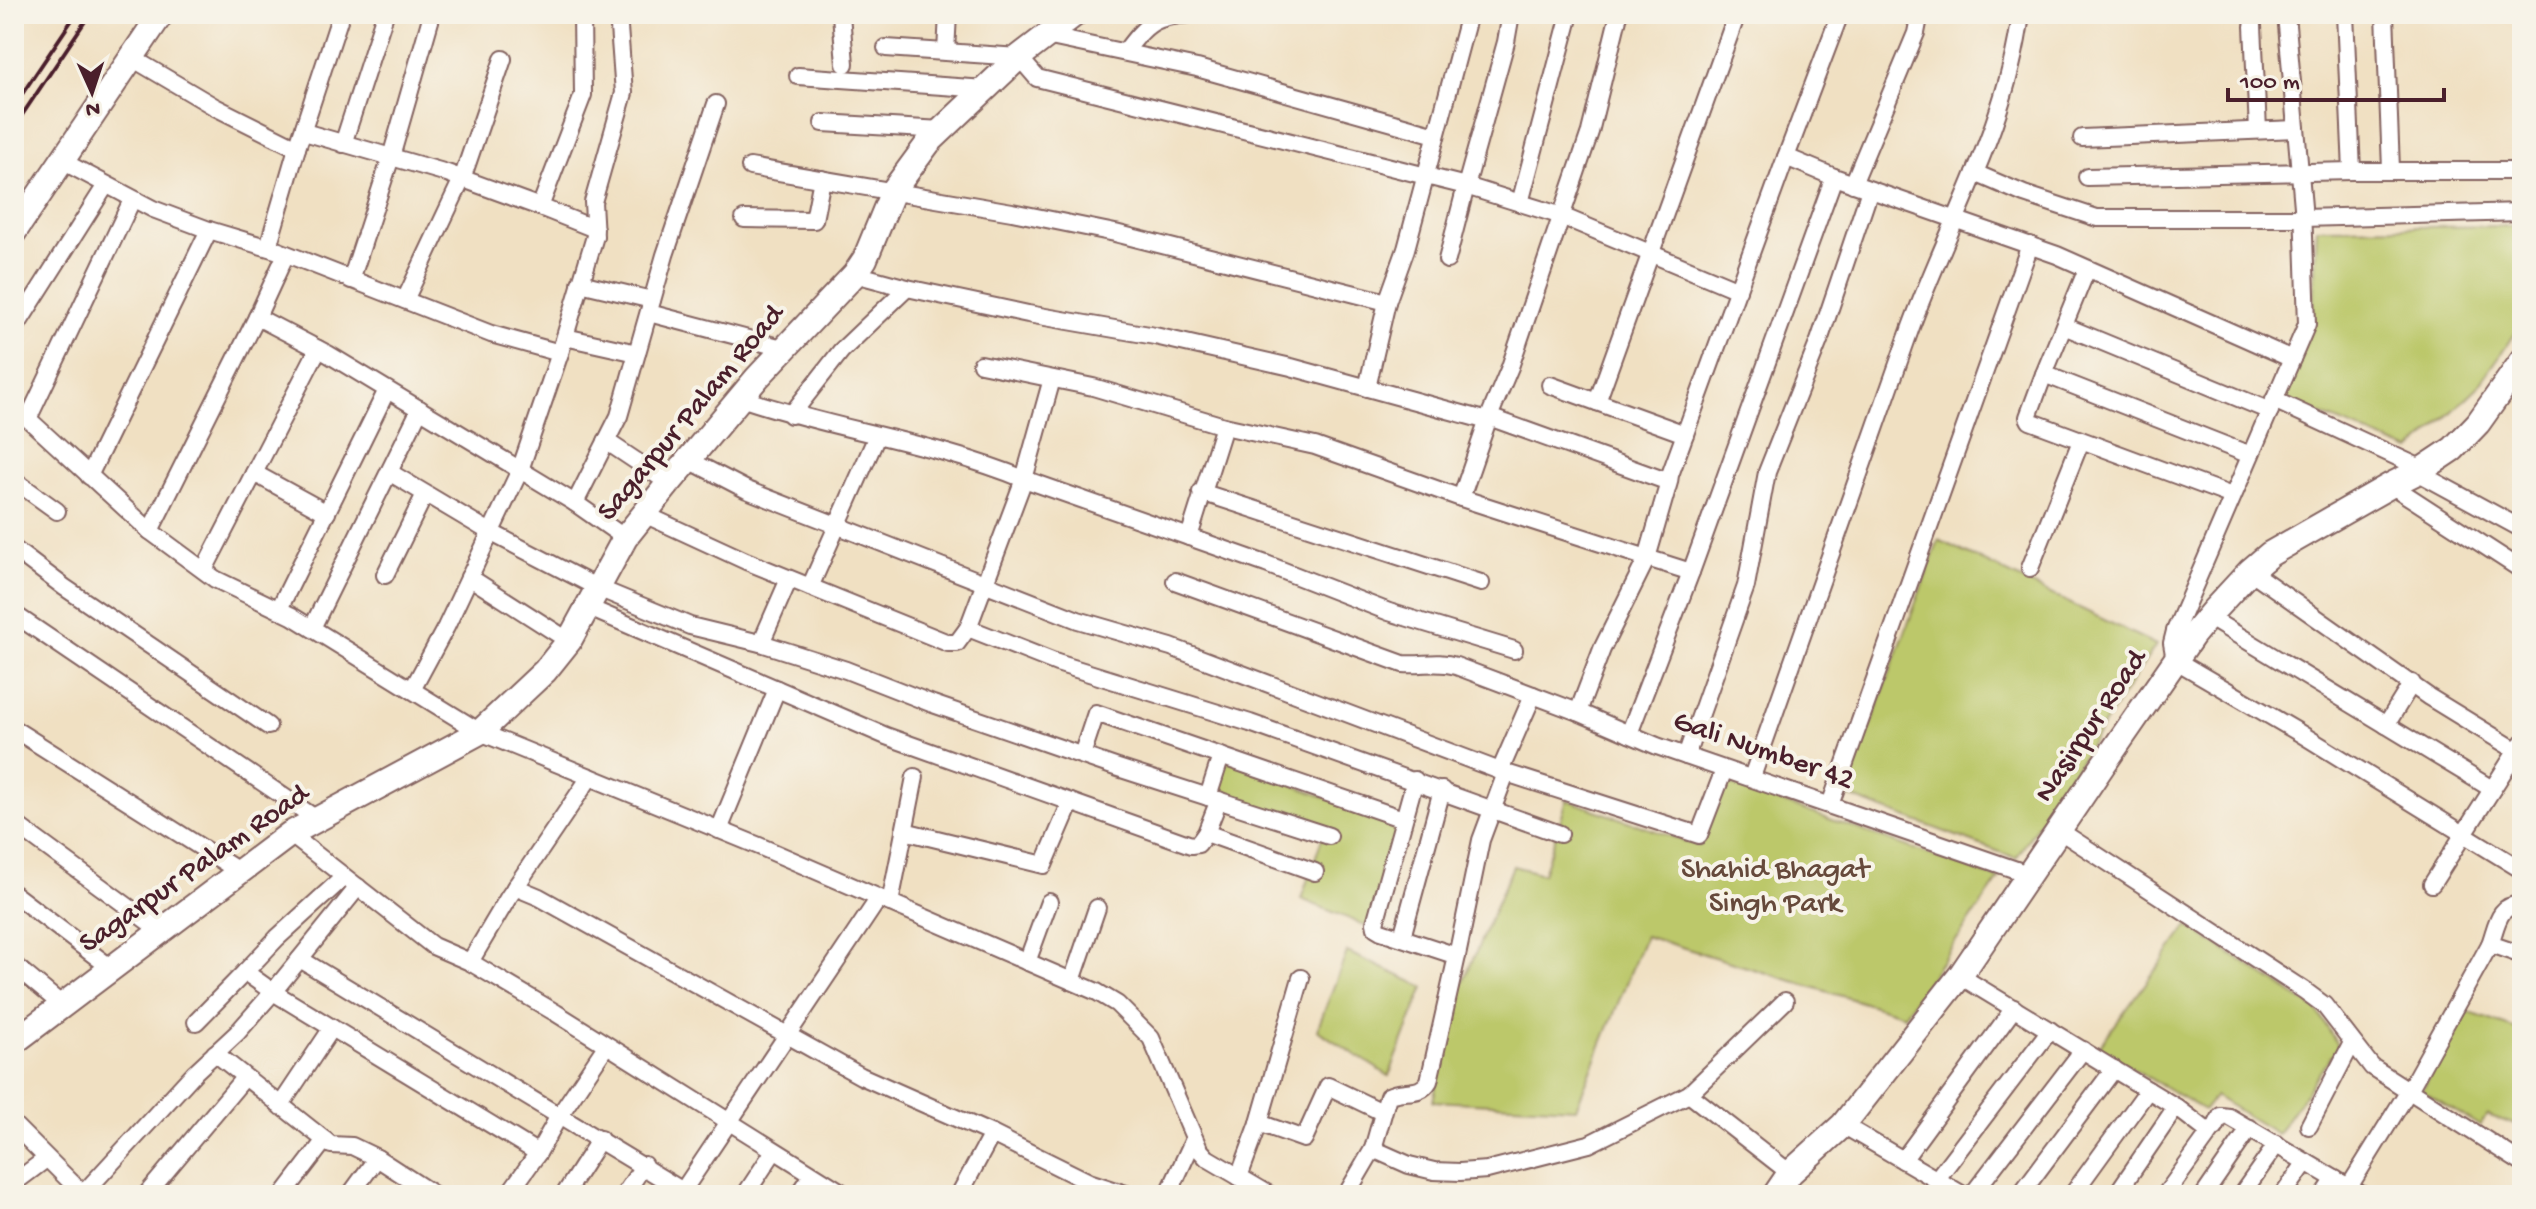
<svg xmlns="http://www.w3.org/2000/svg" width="2536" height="1209" font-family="'Gochi Hand',sans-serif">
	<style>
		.green { fill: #bcc86a; stroke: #83744a; stroke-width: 2 }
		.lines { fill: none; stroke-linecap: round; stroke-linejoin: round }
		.street-casing { stroke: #846360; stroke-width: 20 }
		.secondary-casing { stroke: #846360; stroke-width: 28 }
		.street { stroke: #fff; stroke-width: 16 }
		.secondary { stroke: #fff; stroke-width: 24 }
		.rail { stroke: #4a1f2b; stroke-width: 4 }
		.labels { text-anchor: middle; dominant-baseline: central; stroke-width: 8; stroke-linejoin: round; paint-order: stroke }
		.street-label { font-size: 30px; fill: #4a1f2b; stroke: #f7f3e8 }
		.park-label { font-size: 30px; fill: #66493b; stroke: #f7f3e8 }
	</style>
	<rect width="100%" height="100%" fill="#f7f3e8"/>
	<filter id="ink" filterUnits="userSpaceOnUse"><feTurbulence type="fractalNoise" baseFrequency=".0125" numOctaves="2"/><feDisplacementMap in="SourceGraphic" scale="16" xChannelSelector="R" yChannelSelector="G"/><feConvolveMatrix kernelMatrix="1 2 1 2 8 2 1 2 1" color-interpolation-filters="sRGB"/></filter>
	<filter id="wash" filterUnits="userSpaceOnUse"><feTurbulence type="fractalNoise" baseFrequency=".006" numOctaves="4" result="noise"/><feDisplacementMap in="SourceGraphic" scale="32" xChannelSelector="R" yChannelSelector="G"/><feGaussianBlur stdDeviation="1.8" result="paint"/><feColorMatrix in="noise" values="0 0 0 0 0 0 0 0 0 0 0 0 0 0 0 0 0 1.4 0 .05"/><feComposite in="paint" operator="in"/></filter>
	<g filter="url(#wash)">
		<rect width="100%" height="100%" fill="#f0e0c2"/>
		<g class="green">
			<polygon points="2522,226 2522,324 2477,388 2411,451 2283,399 2312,325 2317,228"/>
			<polygon points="1939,540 2156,645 2016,858 1845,795"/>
			<polygon points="1223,758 1400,826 1369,927 1301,899 1325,830 1212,795"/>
			<polygon points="1724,782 1999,879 1904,1015 1645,936 1576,1108 1433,1101 1454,1003 1513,866 1543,874 1567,800 1699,846"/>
			<polygon points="2188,926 2317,1010 2338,1046 2277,1134 2215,1096 2204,1110 2098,1048"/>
			<polygon points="1347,952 1424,987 1389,1076 1317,1030"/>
			<polygon points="2462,1010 2522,1031 2522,1127 2487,1115 2480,1126 2422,1091"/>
		</g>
	</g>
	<g filter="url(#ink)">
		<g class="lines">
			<defs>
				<g id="street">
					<polyline points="841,14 845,64"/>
					<polyline points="2286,14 2303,207 2307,324 2175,631 2172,643 2175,660 2298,732 2522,870"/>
					<polyline points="2385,14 2391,169"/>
					<polyline points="2253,26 2258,130"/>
					<polyline points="1046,36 1197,68 1436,135"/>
					<polyline points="886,48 1019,57 1037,78 1466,186 1506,42 1511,14"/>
					<polyline points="946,52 948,14"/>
					<path d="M1125 52C1146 23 1155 16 1191 14"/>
					<polyline points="132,58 215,107 297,148 341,14"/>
					<polyline points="798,76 986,89"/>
					<polyline points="823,123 942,130"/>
					<polyline points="304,132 447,173 540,207 583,95 582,14"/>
					<polyline points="2082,138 2296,129"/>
					<polyline points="343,144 385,14"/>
					<polyline points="1786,157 1840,14"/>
					<polyline points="62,161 153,209 209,230 279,251 491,334 560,353"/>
					<polyline points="750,167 1012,212 1115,233 1387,302"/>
					<polyline points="2352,171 2522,171"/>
					<polyline points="1975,173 2024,194 2097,218 2303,218 2522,212"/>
					<polyline points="2087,177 2352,171 2345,14"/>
					<polyline points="1853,184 1916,33 1918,23 1911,14"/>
					<polyline points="1520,203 1570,14"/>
					<polyline points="540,207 595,229"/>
					<polyline points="744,219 814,220 822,179"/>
					<polyline points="268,247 297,148"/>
					<polyline points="1447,260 1466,186 1559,215 1738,290"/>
					<polyline points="2087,269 2044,374 2250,455"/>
					<polyline points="855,274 907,288 1028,314 1155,336 1291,367 1488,421"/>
					<polyline points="351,280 391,157 432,14"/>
					<polyline points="580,283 652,300"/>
					<polyline points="405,300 462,179 503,59"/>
					<polyline points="649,313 786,349"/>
					<polyline points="257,317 286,254"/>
					<polyline points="2064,326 2270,411"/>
					<polyline points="14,330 106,185"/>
					<polyline points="565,337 637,353"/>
					<polyline points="981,364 1093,387 1224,426 1189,537"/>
					<polyline points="2044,374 2028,417 2030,421 2232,496"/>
					<polyline points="1550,385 1685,434"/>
					<polyline points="1367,388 1387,302 1406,249 1469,14"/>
					<path d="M741 398C834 430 934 442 1024 479L1266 564 1389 612 1514 650"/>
					<polyline points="2274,400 2423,469"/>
					<polyline points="1597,402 1737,14"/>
					<polyline points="14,406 150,531 215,579 292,616 480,732 759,846 1097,992 1117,1004 1151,1038 1199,1149 1207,1158 1270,1195"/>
					<polyline points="791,415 841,351 907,288"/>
					<polyline points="1489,417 1510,367 1590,132 1619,14"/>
					<polyline points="28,419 132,200"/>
					<polyline points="1224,426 1315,446 1461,498"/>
					<polyline points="606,441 669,483"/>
					<polyline points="689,460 747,490 1078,620 1171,647 1500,771 1699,835 1724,770"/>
					<polyline points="389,472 490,532 598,588 690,626 764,644 846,670 933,704 1115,767 1329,836"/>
					<polyline points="2417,472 2522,529"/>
					<polyline points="254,473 327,513"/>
					<polyline points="89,476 209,230"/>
					<polyline points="14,480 57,511"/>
					<polyline points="1669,482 1489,417 1461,498 1647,558 1669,482 1670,475 1786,157 1834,177 2057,255 2292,359"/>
					<polyline points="2391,485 2522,570"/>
					<polyline points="1201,492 1481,583"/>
					<polyline points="644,514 746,561 948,643 957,643 968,628 1024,479 1052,379"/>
					<polyline points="150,531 257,317 328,354 575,503"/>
					<polyline points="625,538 575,503 619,416 665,255 716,104"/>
					<polyline points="14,549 64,587 268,726"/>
					<polyline points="2030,568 2081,441"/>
					<polyline points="204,570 318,349"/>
					<polyline points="2250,571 2429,697 2522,754"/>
					<polyline points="385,575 425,494"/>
					<polyline points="469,577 569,641"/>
					<path d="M1175 581 1403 664C1422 666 1437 660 1456 666L1578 712 1657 746 2028 874"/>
					<polyline points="810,587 877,436"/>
					<polyline points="587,607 886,736 1191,845 1198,844 1206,833 1219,800"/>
					<polyline points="279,609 387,390"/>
					<polyline points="14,614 318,820"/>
					<polyline points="2208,617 2492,789"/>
					<polyline points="312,628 420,409"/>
					<polyline points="968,628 1057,663 1250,723 1560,834"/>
					<polyline points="761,643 789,579"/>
					<polyline points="412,690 446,627 520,470 560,353 595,236 593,202 624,93 618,14"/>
					<polyline points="1578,712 1602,649 1647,558 1691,572 1834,177"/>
					<polyline points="2386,725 2412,683"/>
					<polyline points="14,729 240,872"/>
					<polyline points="1629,734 1691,572"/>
					<polyline points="1082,755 1096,713 1403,819"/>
					<polyline points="1686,756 1746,586 1767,472 1819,341 1870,190"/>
					<polyline points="1500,771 1533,695"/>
					<path d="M1752 777C1806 627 1857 476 1911 327 1949 223 2007 125 2021 14"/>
					<polyline points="1415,780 1375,923 1376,928 1381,931 1457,956 1481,840 1506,773"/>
					<polyline points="1208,797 1221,756"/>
					<polyline points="1830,805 2030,245"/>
					<polyline points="14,823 161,931"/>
					<polyline points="719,830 777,689"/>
					<polyline points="904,831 1044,865 1071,802"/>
					<polyline points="2060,831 2305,991 2324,1005 2372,1067 2522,1163"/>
					<polyline points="1206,833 1315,872"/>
					<polyline points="290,834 433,946 470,962 556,1013 846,1195"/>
					<polyline points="344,877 277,938 245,972 273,992 538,1153 508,1195"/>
					<polyline points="2432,884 2521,744"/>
					<polyline points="515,887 539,897 861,1076 992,1134 1089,1182 1129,1195"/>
					<polyline points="14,894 111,968"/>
					<polyline points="890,903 915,777"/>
					<polyline points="1402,937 1442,790"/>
					<path d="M2490 944C2497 925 2498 903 2522 905"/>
					<polyline points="300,959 683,1191"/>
					<polyline points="470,962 508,898 590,777"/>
					<polyline points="1027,962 1049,902"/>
					<polyline points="14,965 62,1005"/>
					<polyline points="1960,976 2176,1107 2206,1130 2215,1128 2221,1116 2229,1117 2362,1195"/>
					<polyline points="1072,981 1097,908"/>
					<polyline points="196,1022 245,972"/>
					<polyline points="215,1053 331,1145 352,1146 377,1158 434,1195"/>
					<polyline points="1689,1094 1790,1173"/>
					<polyline points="280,1106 332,1028"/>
					<polyline points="1259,1123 1304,1139 1328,1086 1382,1112"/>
					<polyline points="14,1125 84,1195"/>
					<polyline points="1843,1125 1963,1195"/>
					<polyline points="2309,1126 2352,1043"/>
					<path d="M1373 1149 1388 1096C1403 1088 1420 1097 1429 1081L1457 956"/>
					<polyline points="538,1153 559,1116 606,1046"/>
					<polyline points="1903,1160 2014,1008"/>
					<polyline points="1239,1177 1259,1123 1301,978"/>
					<polyline points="1936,1180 2050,1030"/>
					<polyline points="14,1183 46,1159"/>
					<polyline points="2349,1187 2409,1090 2490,944 2522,955"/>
					<polyline points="82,1195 195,1072 237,1033 273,992 358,887"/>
					<polyline points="146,1195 244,1078"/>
					<polyline points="283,1195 325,1140"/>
					<polyline points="350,1195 377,1158"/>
					<polyline points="564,1195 600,1139"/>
					<polyline points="624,1195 644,1165"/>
					<polyline points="680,1195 879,898"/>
					<polyline points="745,1195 774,1151"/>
					<polyline points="799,1195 812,1175"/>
					<polyline points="959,1195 992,1134"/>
					<polyline points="1168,1195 1194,1139"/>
					<polyline points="1346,1195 1373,1149 1409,1165 1434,1171 1460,1172 1487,1170 1589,1144 1689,1094 1785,1001"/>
					<polyline points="1972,1195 2083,1050"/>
					<polyline points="2020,1195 2114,1069"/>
					<polyline points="2072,1195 2148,1090"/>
					<polyline points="2116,1195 2176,1107"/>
					<polyline points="2165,1195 2212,1130"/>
					<polyline points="2204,1195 2250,1128"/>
					<polyline points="2241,1195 2277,1144"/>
					<polyline points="2283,1195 2306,1162"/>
					<polyline points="2324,1195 2335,1179"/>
				</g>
				<g id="secondary">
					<polyline points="14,232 161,14"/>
					<polyline points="14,1042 290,834 480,732 545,671 569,641 625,538 669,483 757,378 855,274 865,259 893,191 929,142 1019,57 1075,14"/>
					<polyline points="1775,1195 1790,1173 1843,1125 1960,976 2103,765 2193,635 2213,611 2250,571 2270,554 2391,485 2423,469 2453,449 2478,423 2522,361"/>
				</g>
			</defs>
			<use href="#street" class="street-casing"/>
			<use href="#secondary" class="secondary-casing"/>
			<use href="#street" class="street"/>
			<use href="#secondary" class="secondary"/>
			<g class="rail">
				<polyline points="14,106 76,14"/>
				<polyline points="14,127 90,14"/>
			</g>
		</g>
	</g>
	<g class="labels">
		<g class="street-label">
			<text transform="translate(692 414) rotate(-50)">Sagarpur Palam Road</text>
			<text transform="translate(2092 727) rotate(-56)">Nasirpur Road</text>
			<text transform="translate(1763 752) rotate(19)">Gali Number 42</text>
			<text transform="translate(195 870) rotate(-35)">Sagarpur Palam Road</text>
		</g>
		<g class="park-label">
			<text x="1775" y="871">Shahid Bhagat<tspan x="1775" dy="34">Singh Park</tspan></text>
		</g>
	</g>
	<rect width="2536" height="1209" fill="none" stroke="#f7f3e8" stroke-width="48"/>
	<g transform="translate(92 92) rotate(177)" stroke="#f7f3e8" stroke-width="6" paint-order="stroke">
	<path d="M0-6L14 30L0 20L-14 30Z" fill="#4a1f2b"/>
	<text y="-12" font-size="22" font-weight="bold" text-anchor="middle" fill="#4a1f2b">N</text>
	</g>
	<path d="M2228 88v12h216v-12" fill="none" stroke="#4a1f2b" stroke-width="4"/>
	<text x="2240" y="88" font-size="24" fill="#4a1f2b" stroke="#f7f3e8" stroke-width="6" paint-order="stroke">100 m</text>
</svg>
